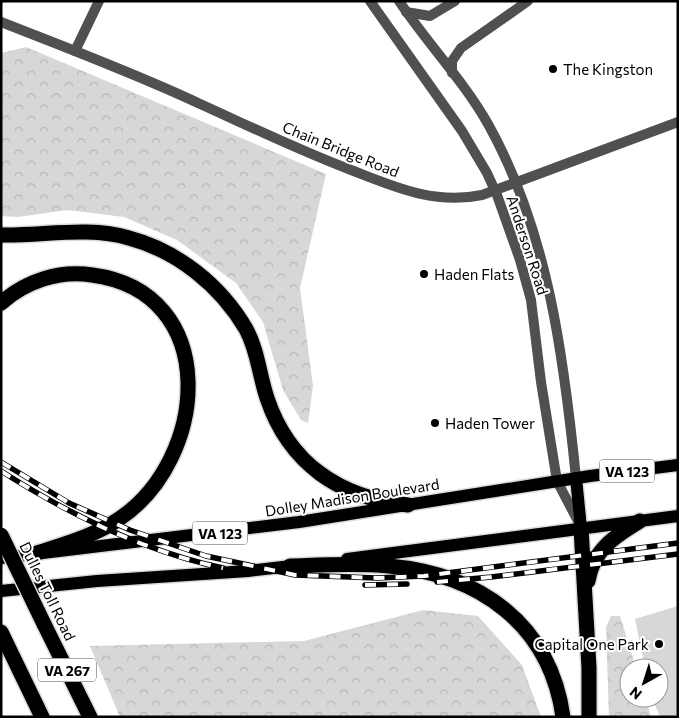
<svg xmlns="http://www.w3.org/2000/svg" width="679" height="718" font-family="Commissioner,sans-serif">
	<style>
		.green { fill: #d7d7d7 }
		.forest { fill: url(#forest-crowns) }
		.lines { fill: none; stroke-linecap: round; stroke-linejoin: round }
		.primary-casing { stroke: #dbdbdb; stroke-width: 15 }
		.motorway-casing { stroke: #dbdbdb; stroke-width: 18 }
		.minor { stroke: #505050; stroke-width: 10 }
		.tertiary { stroke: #505050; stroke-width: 10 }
		.primary { stroke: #000; stroke-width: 12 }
		.motorway { stroke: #000; stroke-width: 15 }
		.rail-casing { stroke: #000; stroke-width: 5.5 }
		.rail { stroke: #fff; stroke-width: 4; stroke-dasharray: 11; stroke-linecap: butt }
		.motorway-bridge-casing { stroke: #dbdbdb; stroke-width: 18; stroke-linecap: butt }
		.motorway-bridge { stroke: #000; stroke-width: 15 }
		.poi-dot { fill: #000; stroke: #fff; stroke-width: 2 }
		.labels { text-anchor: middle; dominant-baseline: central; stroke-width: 4; stroke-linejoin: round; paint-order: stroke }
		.shield { fill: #fff; stroke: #4c4c4c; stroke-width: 1 }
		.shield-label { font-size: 14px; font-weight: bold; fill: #000 }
		.poi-label { font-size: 15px; fill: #000; stroke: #fff; text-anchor: start }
		.street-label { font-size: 15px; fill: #000; stroke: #fff }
	</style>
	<defs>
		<pattern id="forest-crowns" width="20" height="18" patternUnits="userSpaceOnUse" patternTransform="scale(1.25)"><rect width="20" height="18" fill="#d7d7d7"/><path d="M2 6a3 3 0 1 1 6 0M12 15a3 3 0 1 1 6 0" fill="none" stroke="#b7b7b7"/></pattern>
	</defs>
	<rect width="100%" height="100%" fill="#fff"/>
	<polygon class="green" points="678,606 678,717 660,717 652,698 659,698 659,668 645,668 635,619"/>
	<g class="forest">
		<polygon points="26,47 326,174 300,288 313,386 308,423 301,420 283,390 263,322 236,283 177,240 124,217 67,210 18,217 1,216 1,53"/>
		<polygon points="423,610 478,616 522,665 541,717 120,717 90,646 304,641"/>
		<polygon points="611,616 620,616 636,668 629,668 629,698 646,698 651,717 609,717 606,627"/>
	</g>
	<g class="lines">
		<defs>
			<g id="primary">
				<polyline points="576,478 581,528"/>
				<polyline points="1,558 299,522 590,476 678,465"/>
				<polyline points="347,559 678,516"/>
				<polyline points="1,591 97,581 248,571 300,565"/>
			</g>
			<g id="motorway">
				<path d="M1 235C44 236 88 226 129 238 178 251 221 286 246 329 258 351 259 374 267 398 289 464 340 498 408 505"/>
				<path d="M1 303C26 281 59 270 92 275 222 292 209 459 119 519 93 537 60 545 31 555"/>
				<polyline points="581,528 589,668 589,717"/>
				<path d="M290 566C323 565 356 563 389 566 479 574 550 624 563 717"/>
				<path d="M588 581C593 550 615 536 640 521"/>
				<polyline points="44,624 90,717"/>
				<polyline points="1,632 42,717"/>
			</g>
		</defs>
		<use href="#primary" class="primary-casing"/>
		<use href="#motorway" class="motorway-casing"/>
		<g class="minor">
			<polyline points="406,12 430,16 455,1"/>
			<polyline points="75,51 99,1"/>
			<polyline points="452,73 452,61 461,48 528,1"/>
		</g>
		<g class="tertiary">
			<polyline points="370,1 462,131 487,173 497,195 520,260 531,300 541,382 557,481 579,523"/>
			<path d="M399 1C427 43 463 80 488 124 548 231 564 358 576 478"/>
			<path d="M1 22C67 48 134 73 198 103 249 126 298 150 351 170 395 187 434 205 482 195L678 122"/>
		</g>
		<use href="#primary" class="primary"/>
		<use href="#motorway" class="motorway"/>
		<defs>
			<g id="rail">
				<polyline points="1,462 69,503 130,530 206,556 295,575 377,578 424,576 678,543"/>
				<path d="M1 471C70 515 143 551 223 568"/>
				<polyline points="437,582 491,577 678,554"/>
				<polyline points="365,585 407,584"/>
			</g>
		</defs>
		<use href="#rail" class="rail-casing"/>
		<use href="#rail" class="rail"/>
		<defs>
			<polyline id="motorway-bridge" points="1,535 44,624"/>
		</defs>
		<use href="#motorway-bridge" class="motorway-bridge-casing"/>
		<use href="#motorway-bridge" class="motorway-bridge"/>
	</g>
	<g class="poi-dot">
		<circle cx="553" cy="69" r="5"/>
		<circle cx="424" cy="274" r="5"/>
		<circle cx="435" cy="423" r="5"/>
		<circle cx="659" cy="644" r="5"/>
	</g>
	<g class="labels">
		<g class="shield">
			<rect x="599.5" y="459.5" width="55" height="23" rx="4"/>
			<rect x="192.5" y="521.5" width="55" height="23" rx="4"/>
			<rect x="38" y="658.5" width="58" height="23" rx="4"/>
		</g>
		<g class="shield-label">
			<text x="627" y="471">VA 123</text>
			<text x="220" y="533">VA 123</text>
			<text x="67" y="670">VA 267</text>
		</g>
		<g class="poi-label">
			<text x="563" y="69">The Kingston</text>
			<text x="434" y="274">Haden Flats</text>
			<text x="445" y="423">Haden Tower</text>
			<text x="649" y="644" text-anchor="end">Capital One Park</text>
		</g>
		<g class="street-label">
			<text transform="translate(341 149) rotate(22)">Chain Bridge Road</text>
			<text transform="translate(528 245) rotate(72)">Anderson Road</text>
			<text transform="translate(352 497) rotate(-9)">Dolley Madison Boulevard</text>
			<text transform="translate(48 591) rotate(64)">Dulles Toll Road</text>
		</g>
	</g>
	<rect width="679" height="718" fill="none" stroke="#000000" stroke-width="5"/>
	<g transform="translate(644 683) rotate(219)"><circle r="24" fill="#ffffff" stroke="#999999"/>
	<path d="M0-4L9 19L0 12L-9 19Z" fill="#000000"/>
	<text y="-8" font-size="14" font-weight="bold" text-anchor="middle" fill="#000000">N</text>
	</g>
</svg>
